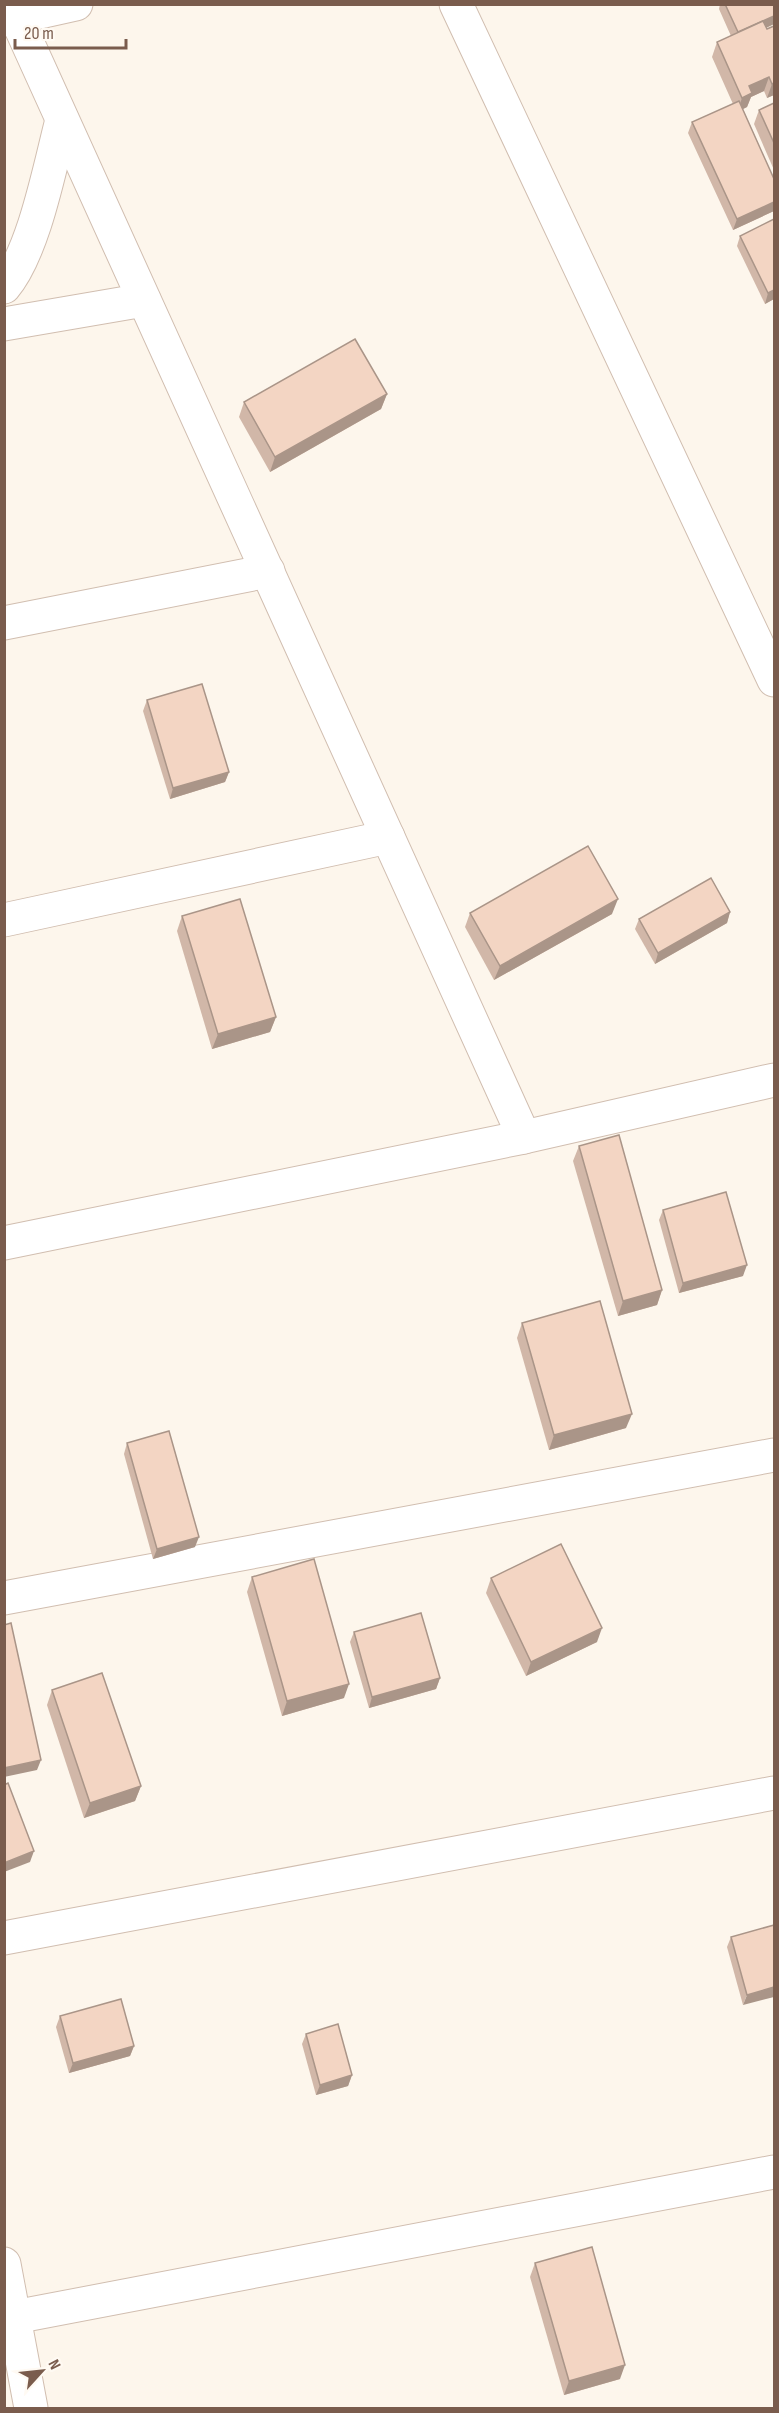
<svg xmlns="http://www.w3.org/2000/svg" width="779" height="2413" font-family="'Sofia Sans Condensed',sans-serif">
	<style>
		.lines { fill: none; stroke-linecap: round; stroke-linejoin: round }
		.minor-casing { stroke: #d1beb0; stroke-width: 35 }
		.tertiary-casing { stroke: #d1beb0; stroke-width: 35 }
		.minor { stroke: #fff; stroke-width: 33 }
		.tertiary { stroke: #fff; stroke-width: 33 }
		.wall { fill: #d1b7a8 }
		.shaded-wall { fill: #aa9588 }
		.building { fill: #f3d5c3; stroke: #aa9588; stroke-width: 1.5 }
	</style>
	<rect width="100%" height="100%" fill="#fdf6ec"/>
	<g class="lines">
		<defs>
			<g id="minor">
				<polyline points="10,4 524,1137"/>
				<polyline points="4,20 76,4"/>
				<path d="M4 287C34 252 50 166 62 120"/>
				<polyline points="4,324 144,300"/>
				<polyline points="4,623 268,571"/>
				<polyline points="4,920 388,837"/>
				<polyline points="4,1243 524,1137 774,1080"/>
				<polyline points="4,1598 774,1455"/>
				<polyline points="4,1938 774,1793"/>
				<polyline points="4,2264 31,2408"/>
				<polyline points="4,2319 774,2172"/>
			</g>
			<polyline id="tertiary" points="456,4 774,680"/>
		</defs>
		<use href="#minor" class="minor-casing"/>
		<use href="#tertiary" class="tertiary-casing"/>
		<use href="#minor" class="minor"/>
		<use href="#tertiary" class="tertiary"/>
	</g>
	<g class="wall">
		<polygon points="720,4 774,4 774,24 766,28 767,29 774,26 774,95 767,98 764,91 751,97 747,107 743,109 774,179 774,211 733,230 688,133 692,122 733,104 712,57 717,42 731,36 719,9"/>
		<polygon points="774,103 774,170 754,124 759,110"/>
		<polygon points="740,236 774,299 765,304 737,246"/>
		<polygon points="387,394 381,409 270,472 239,417 244,402"/>
		<polygon points="147,700 229,772 225,782 170,799 143,711"/>
		<polygon points="730,912 727,923 655,964 635,929 639,919"/>
		<polygon points="470,913 612,914 494,980 465,927"/>
		<polygon points="182,916 276,1017 270,1032 212,1049 177,931"/>
		<polygon points="579,1146 662,1290 657,1305 618,1316 573,1161"/>
		<polygon points="663,1210 743,1276 679,1293 659,1220"/>
		<polygon points="522,1323 626,1428 549,1450 517,1338"/>
		<polygon points="127,1443 195,1547 153,1559 124,1454"/>
		<polygon points="252,1577 344,1698 282,1716 247,1592"/>
		<polygon points="491,1578 597,1642 526,1676 486,1593"/>
		<polygon points="354,1632 440,1678 436,1689 369,1708 350,1642"/>
		<polygon points="52,1690 141,1786 135,1801 84,1818 47,1705"/>
		<polygon points="774,1925 743,2005 727,1947 731,1937"/>
		<polygon points="60,2016 134,2046 130,2056 69,2073 56,2027"/>
		<polygon points="306,2034 352,2075 348,2086 316,2095 302,2044"/>
		<polygon points="535,2263 620,2379 564,2395 530,2277"/>
	</g>
	<g class="shaded-wall">
		<polygon points="774,16 774,24 735,43 738,32"/>
		<polygon points="769,77 764,91 751,97 747,107 737,112 742,98 749,86"/>
		<polygon points="774,83 774,95 767,98 772,84"/>
		<polygon points="774,202 774,211 733,230 737,219"/>
		<polygon points="774,290 774,299 765,304 768,293"/>
		<polygon points="387,394 381,409 270,472 275,457"/>
		<polygon points="229,772 225,782 170,799 173,788"/>
		<polygon points="618,899 612,914 494,980 500,966"/>
		<polygon points="730,912 727,923 655,964 658,953"/>
		<polygon points="276,1017 270,1032 212,1049 218,1034"/>
		<polygon points="747,1265 743,1276 679,1293 683,1283"/>
		<polygon points="662,1290 657,1305 618,1316 623,1301"/>
		<polygon points="632,1414 626,1428 549,1450 554,1435"/>
		<polygon points="199,1537 195,1547 153,1559 157,1549"/>
		<polygon points="602,1628 597,1642 526,1676 531,1662"/>
		<polygon points="440,1678 436,1689 369,1708 372,1697"/>
		<polygon points="349,1684 344,1698 282,1716 287,1701"/>
		<polygon points="41,1760 37,1770 4,1777 4,1768"/>
		<polygon points="141,1786 135,1801 84,1818 90,1803"/>
		<polygon points="34,1851 30,1862 4,1872 4,1863"/>
		<polygon points="774,1987 774,1997 743,2005 747,1995"/>
		<polygon points="134,2046 130,2056 69,2073 73,2063"/>
		<polygon points="352,2075 348,2086 316,2095 320,2085"/>
		<polygon points="625,2365 620,2379 564,2395 569,2381"/>
	</g>
	<g class="building">
		<polygon points="725,4 774,4 774,16 738,32"/>
		<polygon points="763,21 767,29 774,26 774,83 772,84 769,77 749,86 752,93 742,98 717,42"/>
		<polygon points="739,101 774,179 774,202 737,219 692,122"/>
		<polygon points="774,103 774,143 759,110"/>
		<polygon points="774,219 774,290 768,293 740,236"/>
		<polygon points="355,339 387,394 275,457 244,402"/>
		<polygon points="202,684 229,772 173,788 147,700"/>
		<polygon points="588,846 618,899 500,966 470,913"/>
		<polygon points="711,878 730,912 658,953 639,919"/>
		<polygon points="240,899 276,1017 218,1034 182,916"/>
		<polygon points="619,1135 662,1290 623,1301 579,1146"/>
		<polygon points="726,1192 747,1265 683,1283 663,1210"/>
		<polygon points="600,1301 632,1414 554,1435 522,1323"/>
		<polygon points="169,1431 199,1537 157,1549 127,1443"/>
		<polygon points="561,1544 602,1628 531,1662 491,1578"/>
		<polygon points="314,1559 349,1684 287,1701 252,1577"/>
		<polygon points="421,1613 440,1678 372,1697 354,1632"/>
		<polygon points="11,1623 41,1760 4,1768 4,1625"/>
		<polygon points="102,1673 141,1786 90,1803 52,1690"/>
		<polygon points="8,1783 34,1851 4,1863 4,1785"/>
		<polygon points="774,1925 774,1987 747,1995 731,1937"/>
		<polygon points="121,1999 134,2046 73,2063 60,2016"/>
		<polygon points="338,2024 352,2075 320,2085 306,2034"/>
		<polygon points="592,2247 625,2365 569,2381 535,2263"/>
	</g>
	<rect width="779" height="2413" fill="none" stroke="#7a5c4d" stroke-width="12"/>
	<g transform="translate(42 2371) rotate(63)" stroke="#fffaf3" stroke-width="4.5" paint-order="stroke">
	<path d="M0-4.5L10 22L0 15L-10 22Z" fill="#7a5c4d"/>
	<text y="-9" font-size="16" font-weight="bold" text-anchor="middle" fill="#7a5c4d">N</text>
	</g>
	<path d="M15 39v9h111v-9" fill="none" stroke="#7a5c4d" stroke-width="3"/>
	<text x="24" y="39" font-size="18" fill="#7a5c4d" stroke="#fffaf3" stroke-width="4.5" paint-order="stroke">20 m</text>
</svg>
